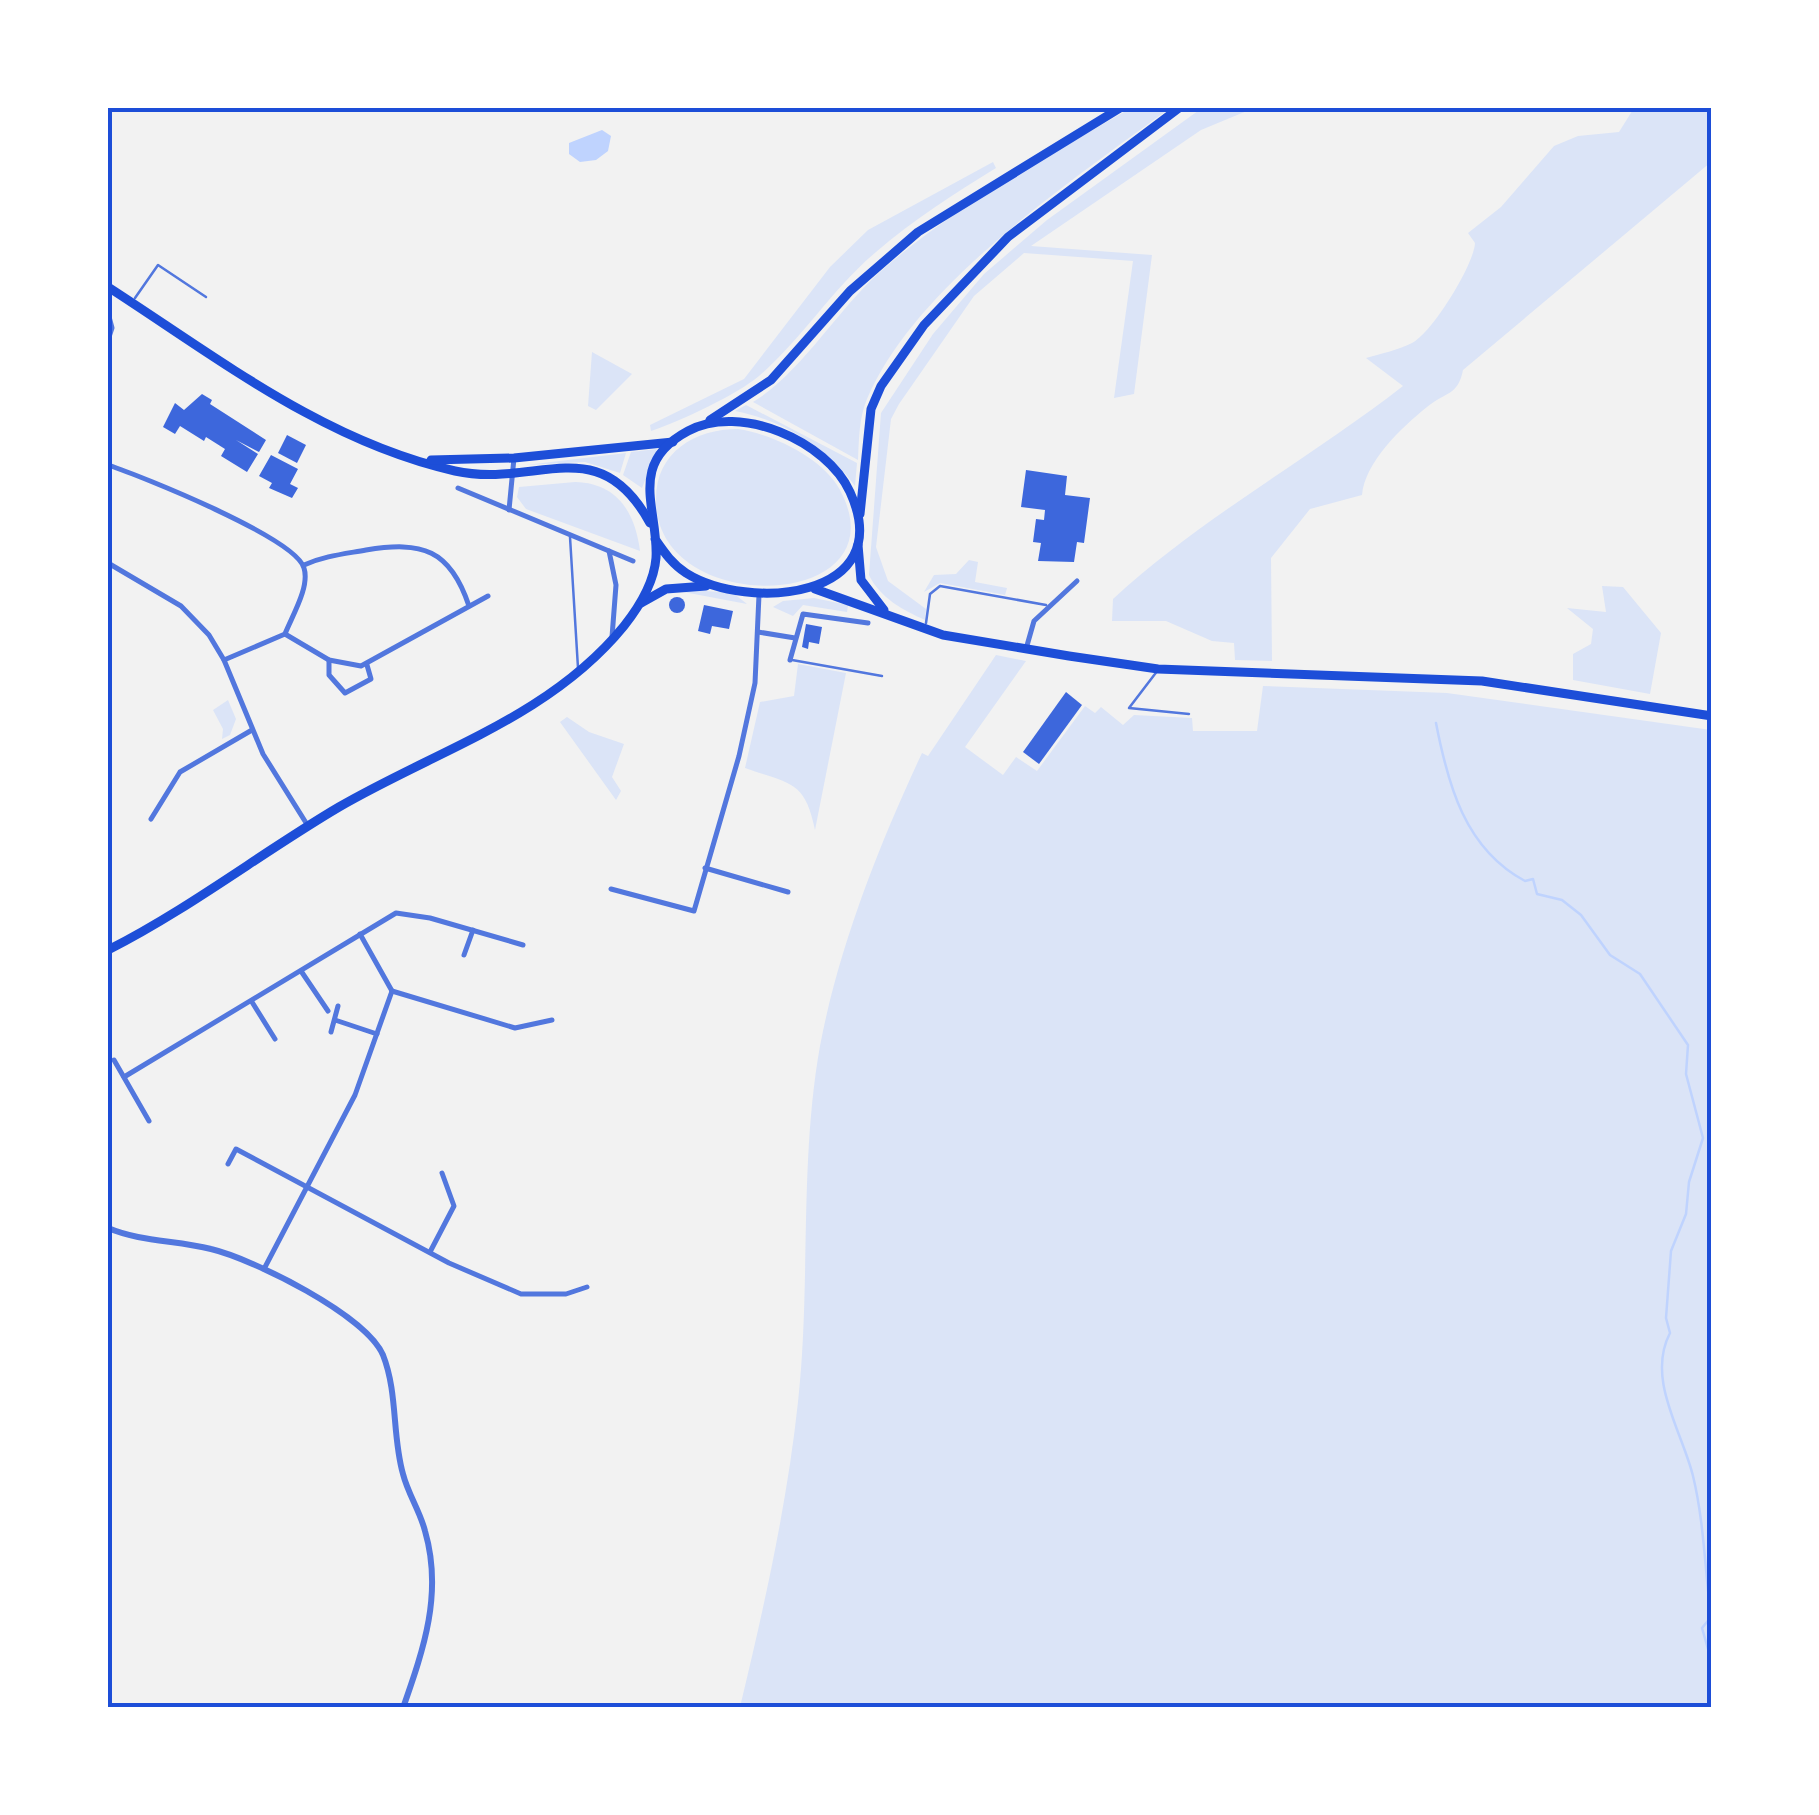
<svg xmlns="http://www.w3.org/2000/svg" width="1819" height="1815" font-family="'Public Sans',sans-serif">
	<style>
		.green { fill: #dbe4f7 }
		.water { fill: #bfd3fe }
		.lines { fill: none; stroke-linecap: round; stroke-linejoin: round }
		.stream { stroke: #bfd3fe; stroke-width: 2.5 }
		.building { fill: #3d67dc }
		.service { stroke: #5277de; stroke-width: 2.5 }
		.minor { stroke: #5277de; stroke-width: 5 }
		.tertiary { stroke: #5277de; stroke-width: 6 }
		.primary { stroke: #1d4ed8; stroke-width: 9 }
		.trunk { stroke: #1d4ed8; stroke-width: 9 }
		.neatline { fill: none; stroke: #1d4ed8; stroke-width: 4 }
	</style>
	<rect width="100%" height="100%" fill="#f2f2f2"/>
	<g class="green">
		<path d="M1131 108H1170C1073 180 916 284 867 399 859 418 859 439 858 460L753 402C801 373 837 310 881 271 956 205 1045 158 1131 108Z"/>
		<path d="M1202 108H1254L1201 130 1031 246 1152 255 1134 394 1114 398 1133 261 1024 253 974 296 899 404 891 419 876 547 888 581 926 609 925 620C903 610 880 598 869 575L881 413 933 334 984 274 1047 220Z"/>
		<path d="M1634 108H1711V162L1463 370C1458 396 1445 392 1427 407 1401 428 1365 462 1362 495L1310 509 1271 558 1272 661 1235 660 1234 643 1212 641 1166 621H1112L1113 599C1202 517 1308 460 1403 386L1366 358C1380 354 1398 350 1412 343 1432 333 1474 265 1475 243L1468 233 1501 207 1554 146 1578 136 1619 132Z"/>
		<path d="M993 162 996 168C954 194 913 220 876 252 832 289 802 339 759 376 738 394 681 421 651 431L650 425 744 379 830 267 868 230Z"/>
		<polygon points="592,352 632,374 596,410 588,406"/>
		<path d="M746 405 857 463 855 486C827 447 782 420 735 411Z"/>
		<path d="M738 429C772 434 823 458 840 490 905 612 654 620 656 499 656 452 695 429 738 429Z"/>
		<polygon points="657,449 642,488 623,475 631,452"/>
		<polygon points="626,453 620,473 585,462 526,465"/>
		<path d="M575 482C617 483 635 512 640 551L526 509 517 497 519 487Z"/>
		<polygon points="969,560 978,562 975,582 1007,588 1005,595 940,583 924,592 934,575 956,574"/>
		<polygon points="1602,586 1623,587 1661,633 1650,694 1573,680 1573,654 1591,644 1593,629 1567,608 1606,612"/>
		<polygon points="692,590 733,593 747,604 678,591"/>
		<polygon points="814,598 848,605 847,612 803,605 793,616 773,607 783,601"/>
		<path d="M996 655 1026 661 965 747 1003 775 1016 757 1037 771 1085 706 1095 713 1101 707 1123 725 1134 715 1192 718 1193 731H1257L1263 686 1447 693 1711 730V1707H740C764 1607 787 1505 798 1402 811 1284 799 1164 820 1046 839 946 879 845 922 753L928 756Z"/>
		<path d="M798 664 846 673 815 830C805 780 790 784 745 768L760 702 794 696Z"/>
		<polygon points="228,700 236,719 230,735 222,739 223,729 213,710"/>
		<polygon points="567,717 589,732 624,744 612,777 621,791 616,800 560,722"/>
	</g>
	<polygon class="water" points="602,130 611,136 608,151 596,160 580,162 569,154 569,143"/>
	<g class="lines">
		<path class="stream" d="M1436 723C1448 785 1465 849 1525 881L1533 879 1537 894 1562 900 1581 915 1610 955 1640 974 1688 1045 1686 1074 1703 1138 1689 1182 1686 1214 1671 1251 1666 1318 1670 1333C1646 1379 1682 1431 1693 1476 1704 1521 1705 1571 1711 1617L1702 1628 1712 1663"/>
	</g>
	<g class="building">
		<polygon points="202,394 212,400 210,404 266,440 259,452 236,440 258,454 247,472 221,456 225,449 206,437 204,441 180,426 175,434 163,427 175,403 184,410"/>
		<polygon points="287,435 306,445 297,463 278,453"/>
		<polygon points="271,455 298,469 290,484 298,488 292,498 269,488 272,483 259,476"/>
		<polygon points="1026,470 1067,476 1065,495 1090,498 1084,543 1077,542 1074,562 1038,561 1041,543 1033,542 1036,519 1044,520 1045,510 1021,507"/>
		<circle cx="677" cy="605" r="8"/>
		<polygon points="704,605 733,611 729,629 712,626 710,634 698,631"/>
		<polygon points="806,624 822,627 819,644 809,642 808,649 802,647"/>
		<polygon points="1066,692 1082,705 1039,764 1023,752"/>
	</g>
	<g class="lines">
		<g class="service">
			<polyline points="135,298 158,265 206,297"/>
			<polyline points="570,537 578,668"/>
			<polyline points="926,623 930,594 940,586 1046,605"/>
			<polyline points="792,660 882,676"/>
			<polyline points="1158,670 1129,708 1189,714"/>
		</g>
		<g class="minor">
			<polyline points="108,313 112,328 108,340"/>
			<path d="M108 465C141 476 296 538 304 568 310 587 292 616 285 634L224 660"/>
			<polyline points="458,488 633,561"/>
			<polyline points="509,510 514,458"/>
			<polyline points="609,551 616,585 612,637"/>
			<polyline points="108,563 181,606 209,635 224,660 263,754 308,826"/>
			<path d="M304 565C324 556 344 554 366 550 422 541 450 549 469 606"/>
			<polyline points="758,632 795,638"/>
			<polyline points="285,634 329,660 361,666 488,596"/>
			<polyline points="1026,649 1034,621 1077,581"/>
			<polyline points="329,660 329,675 345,693 371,679 367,665"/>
			<polyline points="790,660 803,614 868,623"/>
			<polyline points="151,819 180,772 252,730"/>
			<polyline points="705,868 788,892"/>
			<polyline points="611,889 694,911 739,756 755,683 759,595"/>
			<polyline points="360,934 392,991"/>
			<polyline points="464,955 473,930"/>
			<polyline points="301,971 328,1011"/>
			<polyline points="392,991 515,1028 552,1020"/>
			<polyline points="252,1002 275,1039"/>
			<polyline points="335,1020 377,1034"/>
			<polyline points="331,1032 338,1006"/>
			<polyline points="114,1060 149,1121"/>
			<polyline points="124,1077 396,913 430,918 523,945"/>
			<polyline points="228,1164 236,1149 449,1263 521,1294 566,1294 587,1287"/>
			<polyline points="430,1252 454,1206 442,1173"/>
			<polyline points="264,1269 355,1095 392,991"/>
		</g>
		<path class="tertiary" d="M108 1228C141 1242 177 1240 211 1249 253 1259 366 1315 383 1355 398 1393 392 1436 403 1474 408 1494 420 1511 425 1531 443 1593 424 1648 403 1708"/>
		<g class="primary">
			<path d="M108 287C218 358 325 442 455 471 537 489 598 428 650 523"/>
			<polyline points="431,460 514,458 673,442"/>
		</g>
		<g class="trunk">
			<polyline points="710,420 771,380 850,291 918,232 1120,108"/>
			<polyline points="860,514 871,409 881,386 924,325 1008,237 1179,108"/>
			<polyline points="858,545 861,580 884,610"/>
			<polyline points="815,589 943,635 1069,656 1158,669 1482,681 1712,716"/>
			<polyline points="641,603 666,589 706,586"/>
			<path d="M108 950C189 909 261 853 339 807 437 750 550 717 624 626 639 607 654 583 656 558 659 510 626 464 688 431 740 403 827 441 850 492 899 599 748 612 686 573 672 564 664 552 655 539"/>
		</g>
	</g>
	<rect width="1819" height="1815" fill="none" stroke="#ffffff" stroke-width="220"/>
	<rect x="110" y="110" width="1599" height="1595" class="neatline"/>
</svg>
